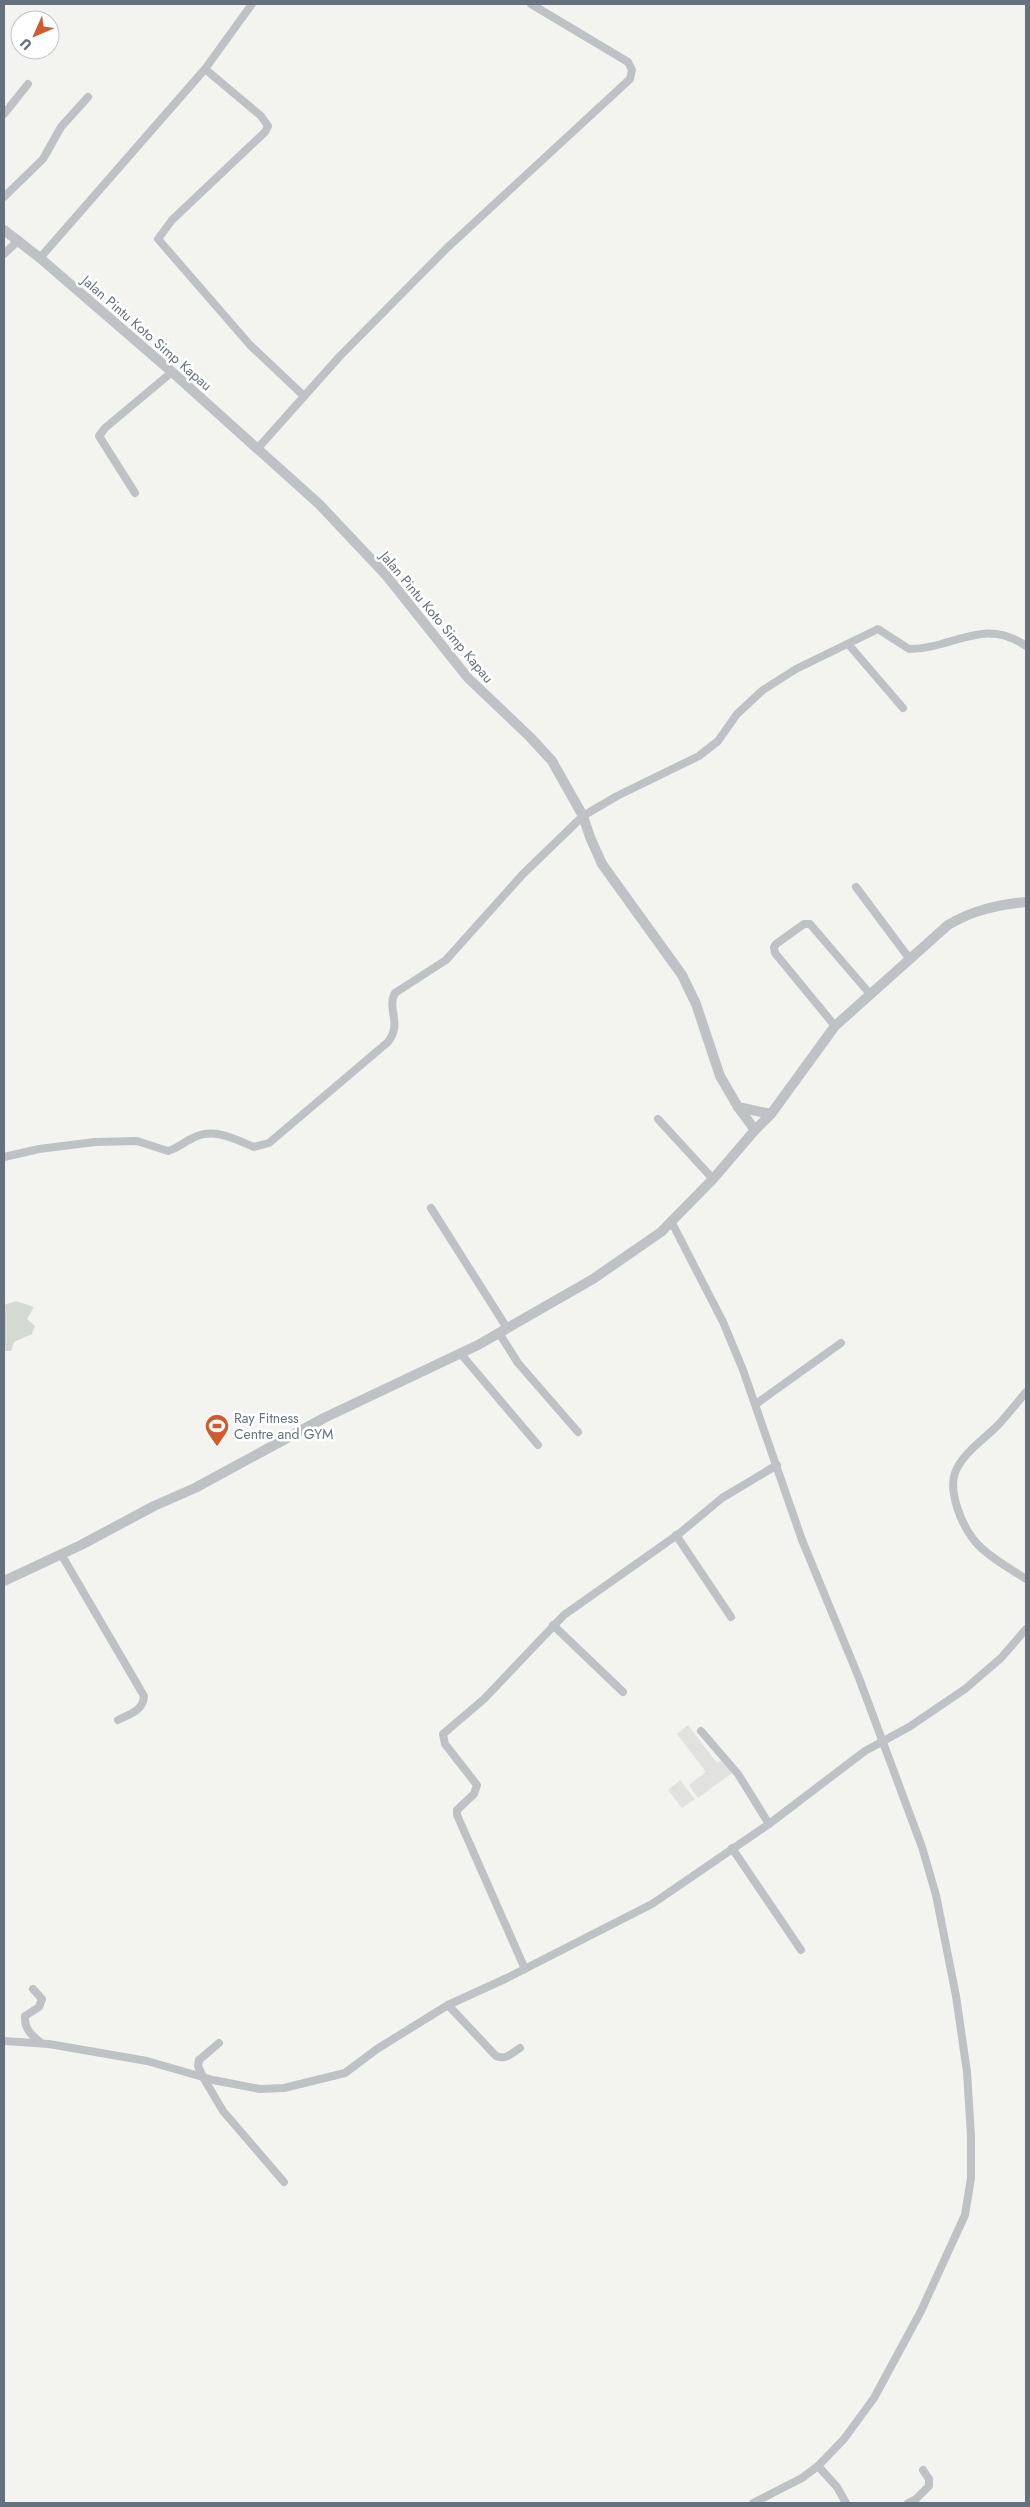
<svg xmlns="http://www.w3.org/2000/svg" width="1030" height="2507" font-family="Jost,sans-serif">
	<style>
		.built { fill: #e1e2e0 }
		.green { fill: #d4dad1 }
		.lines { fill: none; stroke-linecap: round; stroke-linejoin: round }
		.minor { stroke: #bfc2c5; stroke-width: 8 }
		.tertiary { stroke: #bfc2c5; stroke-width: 10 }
		.labels { text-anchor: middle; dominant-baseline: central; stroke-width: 5; stroke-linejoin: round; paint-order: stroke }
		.street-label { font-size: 14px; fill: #65727e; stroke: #fff }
		.poi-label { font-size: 14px; fill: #65727e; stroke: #fff; text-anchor: start }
	</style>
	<rect width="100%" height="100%" fill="#f3f3f0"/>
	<g class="built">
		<polygon points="688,1725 717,1763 722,1760 732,1773 698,1798 689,1785 706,1772 677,1734"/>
		<polygon points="680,1780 695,1799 682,1808 668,1790"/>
	</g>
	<polygon class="green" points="16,1301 34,1307 27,1319 35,1326 32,1334 14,1342 11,1351 4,1351 4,1305"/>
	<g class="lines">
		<g class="minor">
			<polyline points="205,69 261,116 268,126 265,132 172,220 158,239 250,345 304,396"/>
			<polyline points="4,114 28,84"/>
			<polyline points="4,197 43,159 61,127 88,97"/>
			<polyline points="4,254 19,240"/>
			<polyline points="40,258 205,69 252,4"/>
			<polyline points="258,448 340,356 447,248 630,79 632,70 628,62 531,4"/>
			<polyline points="135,493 99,436 105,428 172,372"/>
			<polyline points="849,645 903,708"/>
			<polyline points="856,887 909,958"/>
			<polyline points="835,1026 775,953 774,947 776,944 804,924 810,924 870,994"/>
			<polyline points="658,1119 713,1179"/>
			<path d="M4 1157 39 1149 95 1142 137 1141 168 1151C178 1148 184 1142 193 1138 213 1127 235 1139 254 1147L269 1143 388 1042C403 1023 386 1009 395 993L446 960 523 874 583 816 617 796 699 756 718 741 737 714 763 690 796 669 878 629 909 649C953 649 984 616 1026 646"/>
			<polyline points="431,1208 507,1328"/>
			<polyline points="671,1221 723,1322 743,1370 802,1540 859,1678 922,1847 936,1895 956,1996 967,2072 971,2136 971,2178 965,2215 921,2311 874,2398 844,2439 818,2466 802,2478 753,2503"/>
			<polyline points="499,1333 518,1363 578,1432"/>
			<polyline points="460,1353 538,1445"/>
			<path d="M1026 1392C1017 1403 1008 1414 999 1424 985 1439 962 1453 955 1473 951 1483 954 1497 957 1507 970 1548 992 1557 1026 1579"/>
			<polyline points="756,1404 841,1343"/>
			<polyline points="676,1535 731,1617"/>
			<path d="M61 1554 144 1696C143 1711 130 1714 118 1720"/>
			<polyline points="553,1625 623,1692"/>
			<polyline points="701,1731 738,1774 769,1824"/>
			<polyline points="732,1848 801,1950"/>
			<polyline points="525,1969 457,1815 457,1810 474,1794 477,1785 445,1744 443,1734 484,1699 564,1615 680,1533 722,1498 777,1465"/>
			<path d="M33 1989 42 1999 39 2007 25 2016C24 2028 31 2035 40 2042"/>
			<path d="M448 2005 496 2056C506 2060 511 2054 520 2048"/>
			<polyline points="4,2041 49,2044 147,2061 213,2080 260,2089 284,2088 345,2073 377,2049 448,2005 507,1978 652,1904 769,1824 865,1751 909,1727 965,1689 1001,1658 1026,1629"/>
			<polyline points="219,2043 199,2060 198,2066 203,2077 223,2111 284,2182"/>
			<polyline points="818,2466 837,2487 846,2503"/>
			<polyline points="908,2503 916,2499 929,2486 929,2479 923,2470"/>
		</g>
		<g class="tertiary">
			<path d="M4 230 40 258 172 372 319 504 385 574 468 678 530 737 552 761 583 816 590 837 602 864 682 975 696 1004 720 1076 738 1107 755 1130 771 1114 835 1026 948 925C973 910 997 905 1026 902"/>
			<polyline points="738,1107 771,1114"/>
			<polyline points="4,1581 81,1545 154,1506 195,1488 324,1418 478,1345 593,1279 661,1232 713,1179 755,1130"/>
		</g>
	</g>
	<defs>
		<symbol id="stadium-pin" viewBox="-11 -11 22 30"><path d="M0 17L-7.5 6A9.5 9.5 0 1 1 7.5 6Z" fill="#d5592e" stroke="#fff"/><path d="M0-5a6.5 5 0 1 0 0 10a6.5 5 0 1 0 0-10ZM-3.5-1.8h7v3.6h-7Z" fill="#fff"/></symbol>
	</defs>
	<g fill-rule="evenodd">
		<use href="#stadium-pin" x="203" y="1412" width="28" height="38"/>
	</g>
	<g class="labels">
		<g class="street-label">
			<text transform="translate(147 333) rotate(41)">Jalan Pintu Koto Simp Kapau</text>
			<text transform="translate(437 617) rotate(50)">Jalan Pintu Koto Simp Kapau</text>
		</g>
		<g class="poi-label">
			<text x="234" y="1418">Ray Fitness<tspan x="234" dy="16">Centre and GYM</tspan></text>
		</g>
	</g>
	<rect width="1030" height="2507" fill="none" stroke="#65727e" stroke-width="10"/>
	<g transform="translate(35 35) rotate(225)"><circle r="24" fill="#ffffff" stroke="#c1c7cb"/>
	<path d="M0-4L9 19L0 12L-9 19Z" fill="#d5592e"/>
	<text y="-8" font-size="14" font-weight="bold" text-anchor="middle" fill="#65727e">U</text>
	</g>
</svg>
